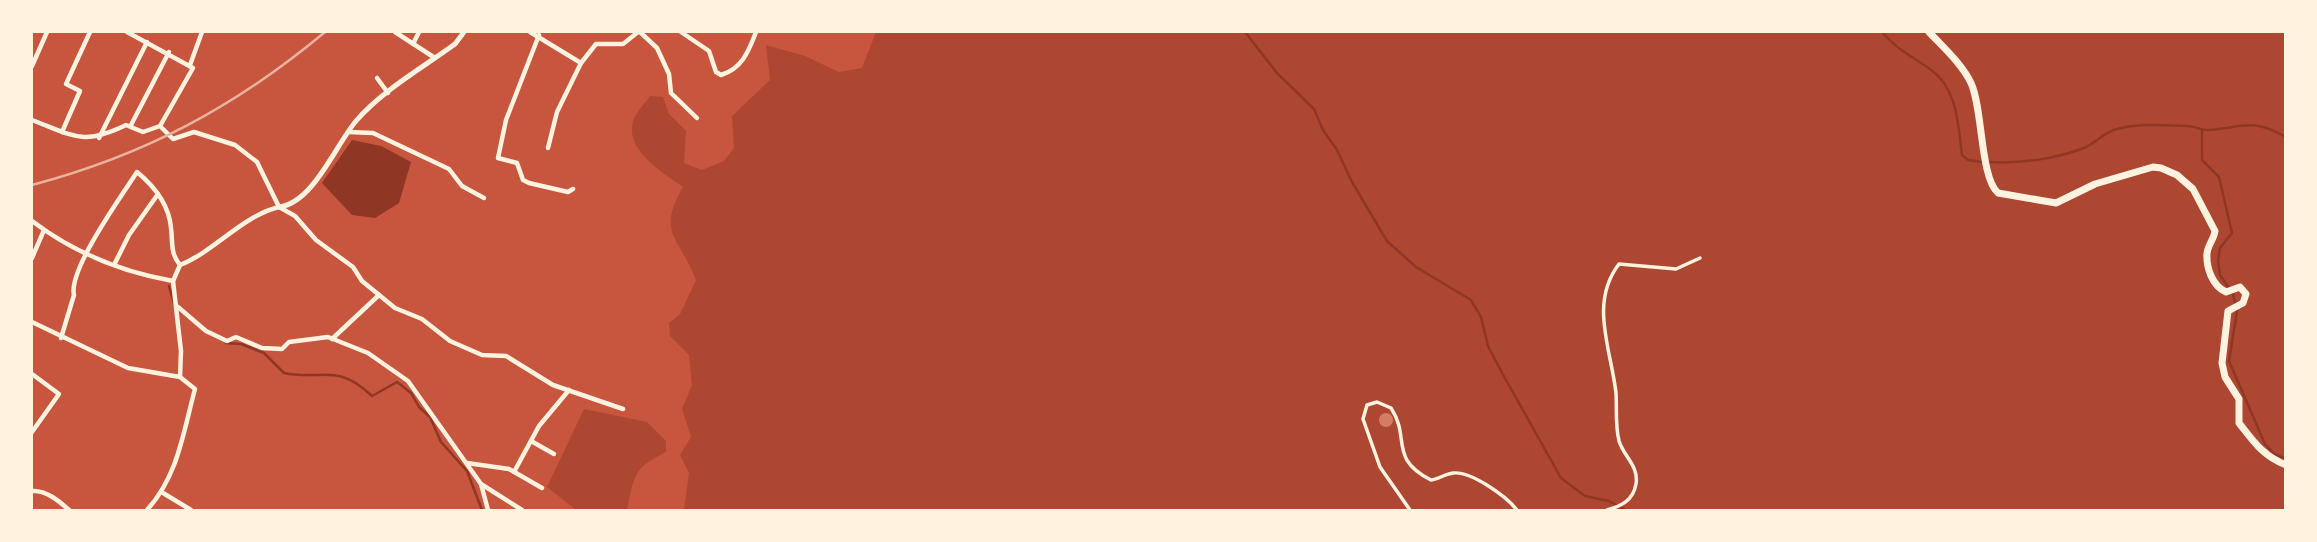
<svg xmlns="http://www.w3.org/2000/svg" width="2317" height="542" font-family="Manrope,sans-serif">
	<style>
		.green { fill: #ae4732 }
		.water { fill: #8f3625 }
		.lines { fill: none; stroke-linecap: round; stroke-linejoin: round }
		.stream { stroke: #8f3625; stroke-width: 2.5 }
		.building { fill: #d67c66 }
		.pedestrian { stroke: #fff3e0; stroke-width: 3.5 }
		.minor { stroke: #fff3e0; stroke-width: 4.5 }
		.tertiary { stroke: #fff3e0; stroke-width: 5 }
		.trunk { stroke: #fff3e0; stroke-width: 7 }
		.rail { stroke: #e9b49f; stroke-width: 2.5 }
	</style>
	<rect width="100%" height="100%" fill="#c8553d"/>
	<g class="green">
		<path d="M876 32H2285V510H684L689 473 680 455 691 437 682 409 692 385 689 355 670 336 669 323 680 314 696 280C679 236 656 234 683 187 663 173 622 149 634 119 637 111 645 103 650 96L663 97 669 114 686 131 684 163 702 170 724 161 734 148 732 116 770 80 766 45 805 56 839 72 862 68Z"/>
		<path d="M584 409 647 422 666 441V452C633 468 634 476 627 510H576L547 487Z"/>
	</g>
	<polygon class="water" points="352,140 381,146 411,162 399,203 375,218 352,215 322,183"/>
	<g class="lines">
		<g class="stream">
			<polyline points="1245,32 1277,73 1314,109 1323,130 1337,150 1352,182 1387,241 1416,267 1471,300 1481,317 1488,346 1501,371 1561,478 1585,496 1609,501 1626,510"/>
			<path d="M1882 32C1896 49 1913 57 1930 69 1958 89 1958 124 1962 155L1968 160 1982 162"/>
			<polyline points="2202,130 2202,160 2219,177 2232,233 2220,248 2218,261 2220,275 2233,294 2237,311 2229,361 2265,444 2274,454 2286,459"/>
			<path d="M1989 162C2020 164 2055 159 2084 148 2096 143 2104 132 2117 129 2138 123 2164 125 2187 126 2194 126 2200 130 2208 130 2242 128 2250 117 2286 137"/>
			<polyline points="169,286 175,307"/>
			<path d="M226 343 241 344 264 353 284 373C322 381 336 362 372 396L397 382 411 393 419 407 430 417 441 442 467 471 482 510"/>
		</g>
	</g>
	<circle class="building" cx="1386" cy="420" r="7"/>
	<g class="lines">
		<g class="pedestrian">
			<path d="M1410 510 1380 467 1363 419 1367 405 1377 402 1391 408C1411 438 1388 458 1431 480 1439 479 1445 474 1453 473 1471 471 1506 496 1517 510"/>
			<path d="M1607 510C1621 506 1633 501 1636 484 1639 466 1624 457 1619 441 1615 425 1617 408 1616 393 1611 349 1589 303 1619 264L1676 269 1700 258"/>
		</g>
		<g class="minor">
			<polyline points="127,32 193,68 160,126"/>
			<polyline points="395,32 435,58"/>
			<polyline points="530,32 581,63 596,44 623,44 638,32"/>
			<polyline points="640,32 657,48 669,74 671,93 697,118"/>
			<path d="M681 32 709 51 716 72 721 75C743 68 749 50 756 32"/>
			<polyline points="539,35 506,120 498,158 517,163 523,180 529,183 568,192 573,189"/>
			<polyline points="413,44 419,32"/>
			<polyline points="190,65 202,32"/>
			<polyline points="32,66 47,32"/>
			<polyline points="377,78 388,93"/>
			<path d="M32 120C74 136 83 146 126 125L143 132 160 126 173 139 194 132 235 145 257 162 279 207 295 216 316 240 353 267 362 281 395 308 422 319 450 341 482 355 506 356 553 385 623 409"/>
			<polyline points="131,125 169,52"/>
			<polyline points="62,132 80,91 66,84 90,32"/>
			<polyline points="348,132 373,133 449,169 462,186 484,198"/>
			<polyline points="99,138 147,42"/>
			<polyline points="548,148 557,112 581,63"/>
			<path d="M32 221C73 252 122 272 173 281"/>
			<polyline points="32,258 44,230"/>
			<polyline points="114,265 129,235 158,194"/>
			<polyline points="178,307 206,331 227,341 236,337 262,348 282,349 289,342 328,337 368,353 408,381 481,484 522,510"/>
			<path d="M32 322 128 368 180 377 195 389C183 433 178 476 147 510"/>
			<path d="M61 338 74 295C68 270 122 195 137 172 154 186 169 205 171 228 173 243 170 253 180 265"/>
			<polyline points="332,339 379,295"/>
			<polyline points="32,374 59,394 32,432"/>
			<path d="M180 377 181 351 173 281 180 265C215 251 242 216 279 207"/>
			<polyline points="531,441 554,454"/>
			<polyline points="467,463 509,469 542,488"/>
			<polyline points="514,472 539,426 569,390"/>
			<polyline points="481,484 488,510"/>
			<path d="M32 491C46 490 59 501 69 510"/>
			<polyline points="163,493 191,510"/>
		</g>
		<path class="tertiary" d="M279 207C313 203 335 146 356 121 383 90 422 68 455 44L464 32"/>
		<path class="trunk" d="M1929 32C1943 47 1962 64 1971 83 1983 109 1980 177 1998 193L2056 203 2095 184 2153 167 2161 168 2177 175 2193 189 2215 231C2214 239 2208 245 2207 253 2206 267 2212 286 2226 292L2240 287 2246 294 2243 303 2228 311 2222 363 2225 377 2239 399V423C2254 442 2263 456 2286 465"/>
		<path class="rail" d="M32 185C145 155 235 107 325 32"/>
	</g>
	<rect width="2317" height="542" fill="none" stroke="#fff3e0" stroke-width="66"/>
</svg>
